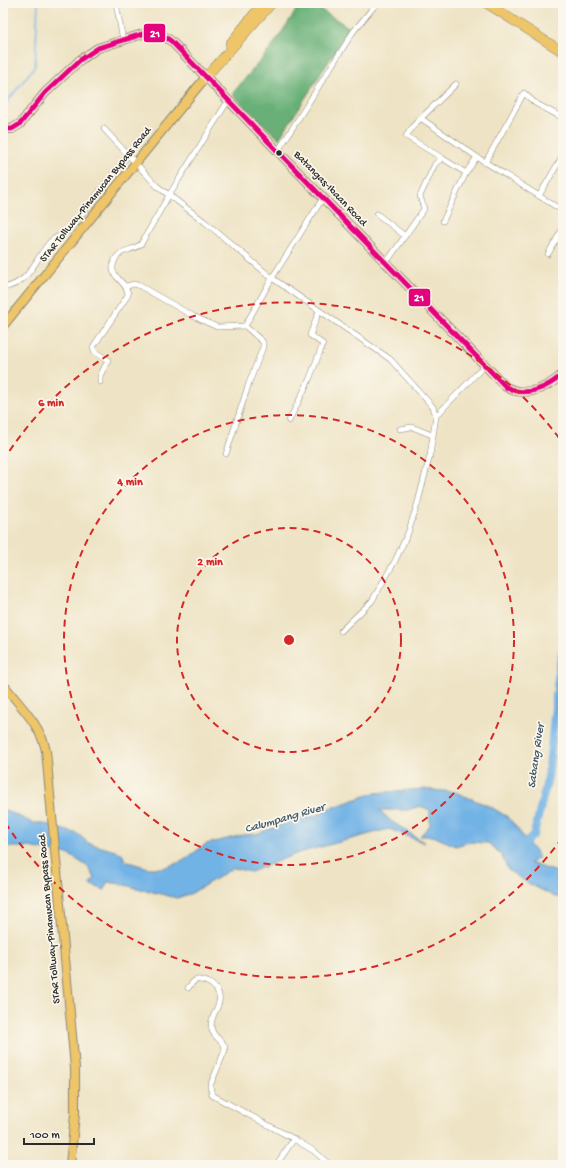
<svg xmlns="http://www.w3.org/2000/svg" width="566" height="1168" font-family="'Gochi Hand',sans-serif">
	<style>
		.forest { fill: #68b077; stroke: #4a6e51 }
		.water { fill: #72b3e6; stroke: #4e6f88 }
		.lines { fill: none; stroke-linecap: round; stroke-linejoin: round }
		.stream { stroke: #72b3e6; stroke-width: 1.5 }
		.river { stroke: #72b3e6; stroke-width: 8 }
		.street-casing { stroke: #8c8778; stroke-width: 6 }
		.primary-casing { stroke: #8c8778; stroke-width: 10 }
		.highway-casing { stroke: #8c8778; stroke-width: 10 }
		.street { stroke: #fff; stroke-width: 5 }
		.primary { stroke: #eec569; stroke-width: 8 }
		.highway { stroke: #eec569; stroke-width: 9 }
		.bus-1-casing { stroke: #fbf7ec; stroke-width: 8 }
		.bus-1 { stroke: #e5007d; stroke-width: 5 }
		.ring { fill: none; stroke: #d62828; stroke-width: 2; stroke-dasharray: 7 5 }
		.bus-dot { fill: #2b2b2b; stroke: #fbf7ec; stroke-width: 1.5 }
		.labels { text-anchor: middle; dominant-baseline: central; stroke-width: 3.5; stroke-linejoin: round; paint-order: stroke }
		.street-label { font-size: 11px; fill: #2b2b2b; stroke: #fbf7ec }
		.water-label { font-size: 12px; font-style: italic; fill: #445b6c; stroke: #fbf7ec }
		.centre { fill: #d62828; stroke: #fbf7ec; stroke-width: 2 }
		.ring-label { font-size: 12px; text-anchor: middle; font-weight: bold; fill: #d62828; stroke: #fbf7ec; stroke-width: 3.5; stroke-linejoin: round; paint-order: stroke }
		.line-badge { stroke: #fbf7ec; stroke-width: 1.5 }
		.badge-label { font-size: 11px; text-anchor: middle; font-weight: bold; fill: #fff }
	</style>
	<rect width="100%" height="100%" fill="#fbf7ec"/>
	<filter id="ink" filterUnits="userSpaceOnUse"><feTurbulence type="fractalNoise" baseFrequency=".025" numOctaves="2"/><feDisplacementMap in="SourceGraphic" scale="8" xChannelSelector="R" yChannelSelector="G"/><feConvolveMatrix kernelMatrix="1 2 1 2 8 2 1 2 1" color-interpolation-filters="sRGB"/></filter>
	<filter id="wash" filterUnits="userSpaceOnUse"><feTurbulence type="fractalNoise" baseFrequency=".012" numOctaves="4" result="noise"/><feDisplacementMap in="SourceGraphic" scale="16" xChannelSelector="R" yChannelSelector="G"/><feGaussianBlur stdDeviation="0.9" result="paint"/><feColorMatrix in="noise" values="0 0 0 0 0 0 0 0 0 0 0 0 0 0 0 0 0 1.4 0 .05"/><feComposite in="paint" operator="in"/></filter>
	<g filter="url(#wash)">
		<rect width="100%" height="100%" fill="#eee3c4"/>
		<polygon class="forest" points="301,3 310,3 350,28 279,139 232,94 272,47"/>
		<polygon class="water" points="423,789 455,792 491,807 509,818 539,857 530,863 563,874 563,897 555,897 526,882 508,870 501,854 488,843 468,842 456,846 433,836 420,836 430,825 430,810 420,806 408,810 379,810 391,821 425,843 389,829 298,853 251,872 233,868 192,893 177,898 121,884 107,882 105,890 89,884 95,878 87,866 68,854 29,847 3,847 3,809 33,823 41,823 78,834 88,843 122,853 125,861 148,868 163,868 183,861 206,844 243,835 256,834 307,816 315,816 328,809 374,793"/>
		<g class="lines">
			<polyline class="stream" points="3,107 35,66 38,3"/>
			<polyline class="river" points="520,849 534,834 548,777 559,668 563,649"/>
		</g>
	</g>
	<g filter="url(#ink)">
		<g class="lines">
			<defs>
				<g id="street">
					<polyline points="116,3 123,40"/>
					<polyline points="422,119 477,157 563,211"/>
					<polyline points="104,129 157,186 205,222 272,278 390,359 433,407 436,416"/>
					<polyline points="278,151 353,32 377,3"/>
					<polyline points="442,158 466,173 477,157"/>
					<polyline points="485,163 524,93 535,103 563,118"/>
					<polyline points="539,196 563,155"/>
					<polyline points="377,214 405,236"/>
					<polyline points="443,221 466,173"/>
					<polyline points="548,254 563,228"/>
					<polyline points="386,263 424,209 420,196 435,164 442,158 406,136 415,124 456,84"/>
					<polyline points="127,286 134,284 140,286 193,316 217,327 245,326"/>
					<path d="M3 288C32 282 33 261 50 242 56 236 63 235 69 231L128 155"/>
					<path d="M100 382V376L108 360 95 352 93 347 128 295C128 282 111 278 113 266 116 248 132 252 141 244L169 195 228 101"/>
					<polyline points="289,421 309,380 323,344 310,335 319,311"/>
					<polyline points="400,429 412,427 432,435"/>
					<polyline points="226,454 249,383 263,347 263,342 245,326 272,278 323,198"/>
					<polyline points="341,631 372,601 395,561 408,533 418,502 430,455 436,416 485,365"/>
					<path d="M188 988C192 983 194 979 200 980 207 981 212 983 216 989 227 1004 207 1015 212 1030 214 1039 225 1040 225 1050L210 1086 212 1095 294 1139"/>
					<polyline points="276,1165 294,1139 314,1151 330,1165"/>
				</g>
				<g id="primary">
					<path d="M3 129H12L20 124 45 93 80 60 98 48 149 32 161 34 171 41 506 387C526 398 547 388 563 374"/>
					<polyline points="3,326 205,78"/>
					<path d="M3 684C19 705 41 725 46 751L75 1068V1114L70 1165"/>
				</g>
				<g id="highway">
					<polyline points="486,3 563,52"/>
					<polyline points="230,44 263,3"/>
					<polyline points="205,78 272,3"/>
				</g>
			</defs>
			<use href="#street" class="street-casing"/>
			<use href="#primary" class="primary-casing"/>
			<use href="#highway" class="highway-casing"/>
			<use href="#street" class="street"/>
			<use href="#primary" class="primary"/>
			<use href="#highway" class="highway"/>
			<defs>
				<path id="bus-1" d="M3 129H12L20 124 45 93 80 60 98 48 149 32 161 34 171 41 506 387C526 398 547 388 563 374"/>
			</defs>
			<use href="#bus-1" class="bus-1-casing"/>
			<use href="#bus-1" class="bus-1"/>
		</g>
	</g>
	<g class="ring">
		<circle cx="289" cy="640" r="112"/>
		<circle cx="289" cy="640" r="225"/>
		<path d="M562 838A337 337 0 0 1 3 819M3 461A337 337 0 0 1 562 442"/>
	</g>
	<circle class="bus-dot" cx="279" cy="153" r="3.5"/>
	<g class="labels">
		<g class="street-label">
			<text transform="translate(330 189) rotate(46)">Batangas-Ibaan Road</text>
			<text transform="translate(96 195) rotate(-51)">STAR Tollway-Pinamucan Bypass Road</text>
			<text transform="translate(50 919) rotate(-95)">STAR Tollway-Pinamucan Bypass Road</text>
		</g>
		<g class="water-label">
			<text transform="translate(537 756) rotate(-82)">Sabang River</text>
			<text transform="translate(285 819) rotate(-16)">Calumpang River</text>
		</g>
	</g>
	<circle cx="289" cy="640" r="6" class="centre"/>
	<g class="ring-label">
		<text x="51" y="406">6 min</text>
		<text x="130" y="485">4 min</text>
		<text x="210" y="565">2 min</text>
	</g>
	<g class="line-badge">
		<rect x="143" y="23" width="23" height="20" rx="4" fill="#e5007d"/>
		<rect x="408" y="288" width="23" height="19" rx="4" fill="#e5007d"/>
	</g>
	<g class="badge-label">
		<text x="155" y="37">21</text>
		<text x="419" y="301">21</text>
	</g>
	<rect width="566" height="1168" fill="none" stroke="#fbf7ec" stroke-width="16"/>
	<path d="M24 1138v6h70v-6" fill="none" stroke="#2b2b2b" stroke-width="2"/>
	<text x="30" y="1138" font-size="12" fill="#2b2b2b" stroke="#fbf7ec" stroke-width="3" paint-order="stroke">100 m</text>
</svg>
